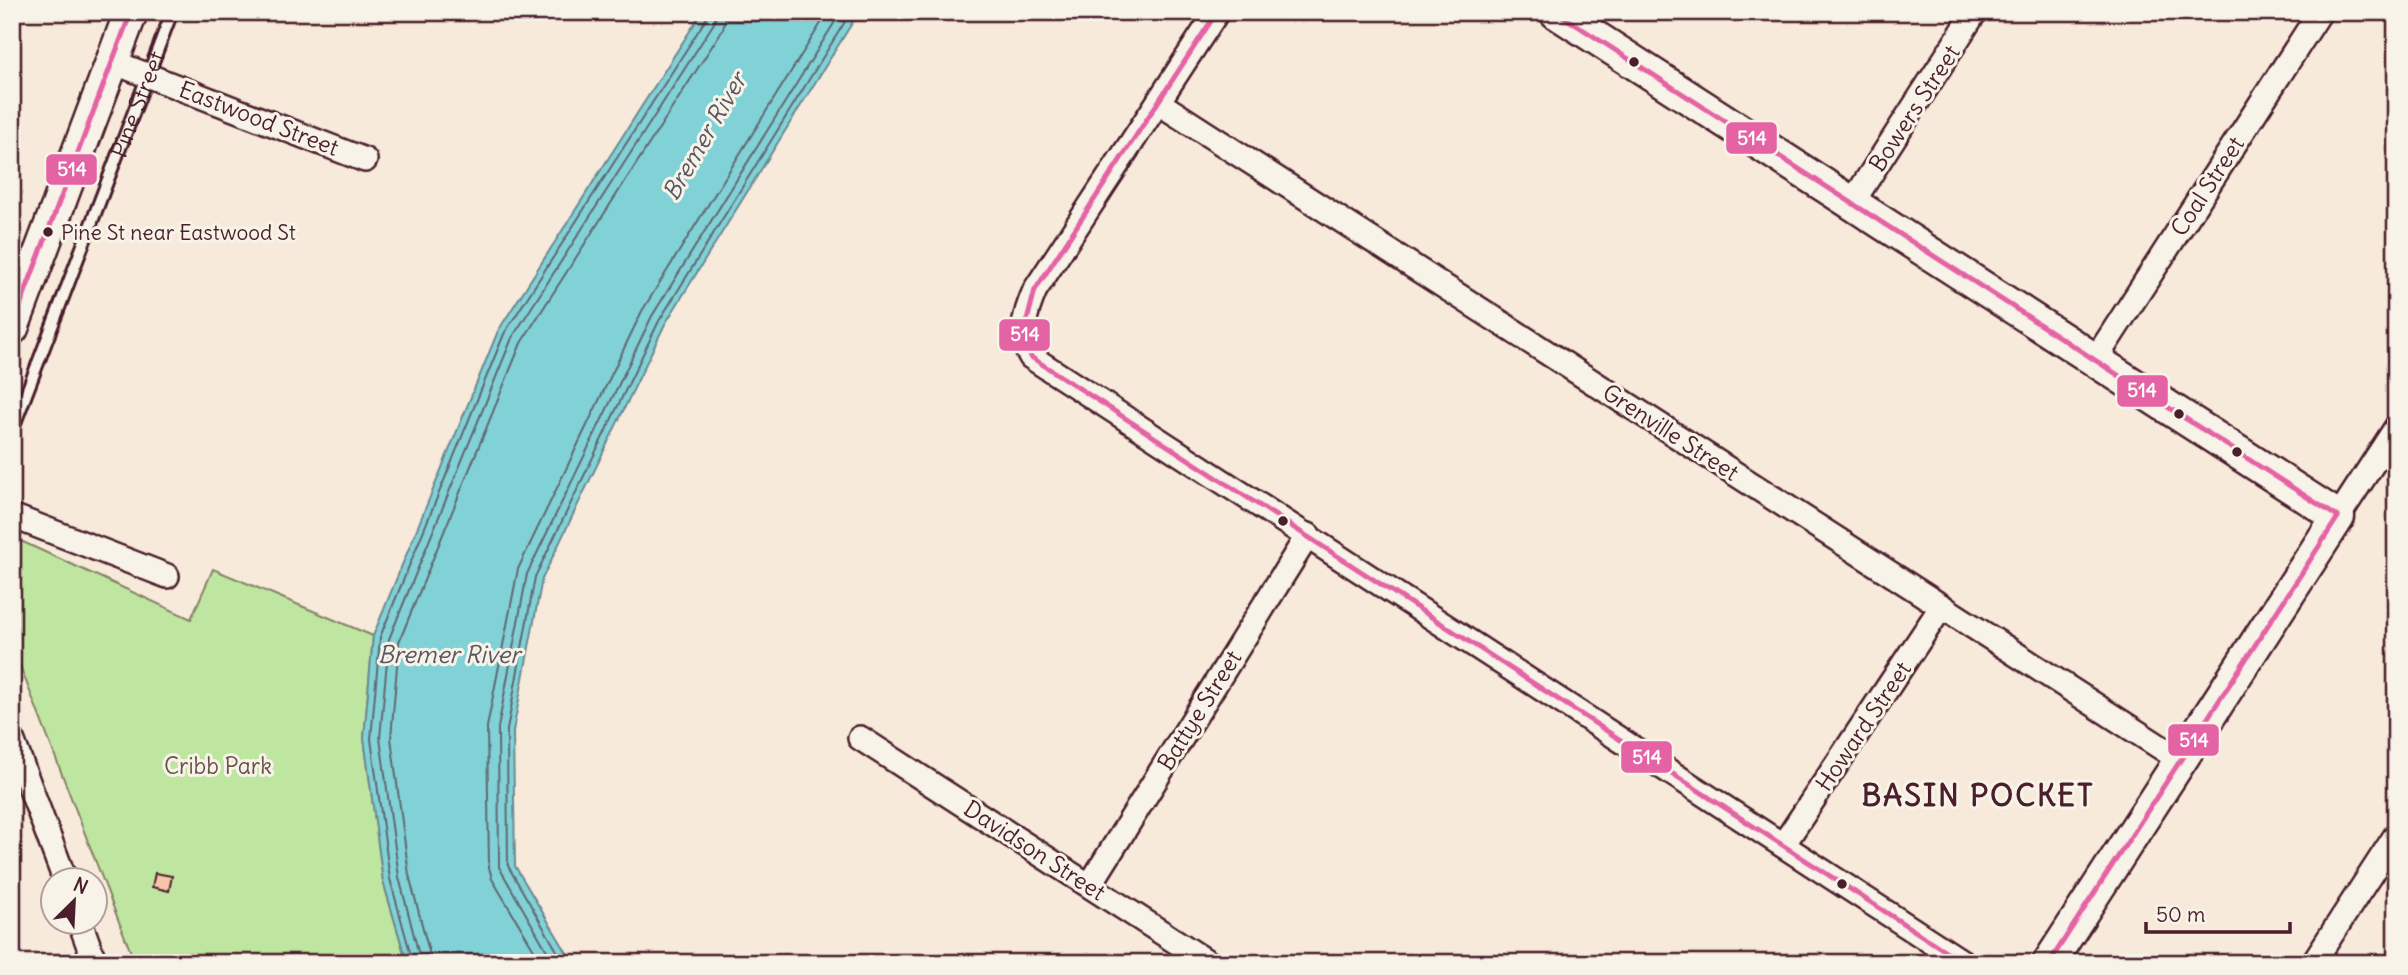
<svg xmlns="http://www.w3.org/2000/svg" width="2408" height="975" font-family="Delius,sans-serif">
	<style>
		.green { fill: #bfe6a1; stroke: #848266; stroke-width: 2 }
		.water { fill: #81d2d7; stroke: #6b8a92; stroke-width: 2 }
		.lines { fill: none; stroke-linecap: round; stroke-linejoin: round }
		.shore { stroke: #606770; stroke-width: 2 }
		.building { fill: #f6c4a6; stroke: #4a1f2b; stroke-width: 2 }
		.lane-casing { stroke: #4a1f2b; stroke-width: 16 }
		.street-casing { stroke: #4a1f2b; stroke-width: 28 }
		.secondary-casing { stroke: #4a1f2b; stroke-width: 37 }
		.lane { stroke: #f7f3e8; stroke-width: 10 }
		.street { stroke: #f7f3e8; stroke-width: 23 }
		.secondary { stroke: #f7f3e8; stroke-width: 32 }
		.bus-1-casing { stroke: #f7f3e8; stroke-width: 10 }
		.bus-1 { stroke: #e463a4; stroke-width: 5 }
		.bus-dot { fill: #4a1f2b; stroke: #f7f3e8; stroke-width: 2.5 }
		.labels { text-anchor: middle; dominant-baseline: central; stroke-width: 6; stroke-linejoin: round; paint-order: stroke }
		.bus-label { font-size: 21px; fill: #4a1f2b; stroke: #f7f3e8; text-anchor: start }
		.street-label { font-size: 23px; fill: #4a1f2b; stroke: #f7f3e8 }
		.park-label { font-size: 23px; fill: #675148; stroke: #f7f3e8 }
		.water-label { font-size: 24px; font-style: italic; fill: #5a555f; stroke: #f7f3e8 }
		.district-label { font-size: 30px; font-weight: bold; letter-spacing: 2px; fill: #4a1f2b; stroke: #f7f3e8 }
		.line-badge { stroke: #f7f3e8; stroke-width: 2.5 }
		.badge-label { font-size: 19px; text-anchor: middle; font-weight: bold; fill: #fff }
	</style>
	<rect width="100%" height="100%" fill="#f7eadb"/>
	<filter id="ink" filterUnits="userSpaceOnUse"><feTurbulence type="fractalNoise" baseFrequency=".0143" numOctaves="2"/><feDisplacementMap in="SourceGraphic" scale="14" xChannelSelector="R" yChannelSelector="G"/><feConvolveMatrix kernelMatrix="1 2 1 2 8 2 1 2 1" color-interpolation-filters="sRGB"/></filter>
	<g filter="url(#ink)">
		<polygon class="green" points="12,537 191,619 213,569 373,636 364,738 383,881 407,963 135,963 12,645"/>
		<polygon class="water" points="702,12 859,12 665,324 542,579 513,731 515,866 573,963 407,963 383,881 364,738 373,636 498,331"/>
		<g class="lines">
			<g class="shore">
				<polyline points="413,963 390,879 371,739 380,637 504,334 706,19 708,12"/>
				<polyline points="421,963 399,877 380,738 389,639 512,338 714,23 717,12"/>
				<polyline points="432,963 409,875 391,738 399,642 521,343 723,29 727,12"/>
				<polyline points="542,963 492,879 489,867 487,727 518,569 642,311 828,12"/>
				<polyline points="554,963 499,867 498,728 527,574 652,316 841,12"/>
				<polyline points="564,963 508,866 507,730 535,577 659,321 851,12"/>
			</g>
		</g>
		<polygon class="building" points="155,873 172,876 169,891 152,887"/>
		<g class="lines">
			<defs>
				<g id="lane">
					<path id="s1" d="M12 431 172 12"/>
				</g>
				<g id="street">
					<path d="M1217 12 1035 290C1026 311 1017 336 1031 357L1964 963"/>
					<polyline points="113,62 365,160"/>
					<polyline points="1159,103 2182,761"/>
					<polyline points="1852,203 1975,12"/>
					<polyline points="2095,360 2320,12"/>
					<polyline points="12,516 167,576"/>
					<polyline points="2338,517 2396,428"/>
					<polyline points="860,738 1209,963"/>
					<polyline points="12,739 65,880"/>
					<polyline points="1783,845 1942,606"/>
					<polyline points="1090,885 1308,535"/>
					<polyline points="80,922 95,963"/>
					<polyline points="2313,963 2396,835"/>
				</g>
				<g id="secondary">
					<polyline points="1556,12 2338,517 2049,963"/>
					<polyline points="12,328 131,12"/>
				</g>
			</defs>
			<use href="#lane" class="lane-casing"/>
			<use href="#street" class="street-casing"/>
			<use href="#secondary" class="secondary-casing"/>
			<use href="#lane" class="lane"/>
			<use href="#street" class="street"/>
			<use href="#secondary" class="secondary"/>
			<defs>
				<g id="bus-1">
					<polyline points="1217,12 1035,290 1024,332 1031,357 1964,963"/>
					<polyline points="1556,12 2338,517"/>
					<polyline points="12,327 131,12"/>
					<polyline points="2049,963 2338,517"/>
				</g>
			</defs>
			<use href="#bus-1" class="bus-1-casing"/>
			<use href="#bus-1" class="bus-1"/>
		</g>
	</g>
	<g class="bus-dot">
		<circle cx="1634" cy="62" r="6"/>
		<circle cx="48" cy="232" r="6"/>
		<circle cx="2179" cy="414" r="6"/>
		<circle cx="2237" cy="452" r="6"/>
		<circle cx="1283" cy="521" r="6"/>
		<circle cx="1842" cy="884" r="6"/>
	</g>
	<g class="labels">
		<g class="bus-label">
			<text x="61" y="232">Pine St near Eastwood St</text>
		</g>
		<g class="street-label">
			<text stroke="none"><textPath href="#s1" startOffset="350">Pine Street</textPath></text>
			<text transform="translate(1914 108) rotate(-57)">Bowers Street</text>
			<text transform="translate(259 118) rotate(21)">Eastwood Street</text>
			<text transform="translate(2207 186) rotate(-57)">Coal Street</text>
			<text transform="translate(1671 432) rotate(33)">Grenville Street</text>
			<text transform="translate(1199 710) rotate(-58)">Battye Street</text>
			<text transform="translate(1863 726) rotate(-56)">Howard Street</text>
			<text transform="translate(1035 850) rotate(33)">Davidson Street</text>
		</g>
		<g class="park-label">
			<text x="218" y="765">Cribb Park</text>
		</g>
		<g class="water-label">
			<text transform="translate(704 136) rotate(-60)">Bremer River</text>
			<text x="449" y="654">Bremer River</text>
		</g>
		<g class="district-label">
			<text x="1978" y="795">BASIN POCKET</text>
		</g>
	</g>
	<g class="line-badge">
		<rect x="1725" y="121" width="53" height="34" rx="7" fill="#e463a4"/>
		<rect x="45" y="153" width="53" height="33" rx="7" fill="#e463a4"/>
		<rect x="998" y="318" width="53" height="34" rx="7" fill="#e463a4"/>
		<rect x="2116" y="374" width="53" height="34" rx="7" fill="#e463a4"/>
		<rect x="2167" y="723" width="53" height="34" rx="7" fill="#e463a4"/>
		<rect x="1620" y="740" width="53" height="34" rx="7" fill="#e463a4"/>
	</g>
	<g class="badge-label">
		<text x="1752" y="145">514</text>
		<text x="72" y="176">514</text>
		<text x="1025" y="341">514</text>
		<text x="2142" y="397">514</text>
		<text x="2194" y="747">514</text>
		<text x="1647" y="764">514</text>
	</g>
	<rect width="2408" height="975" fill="none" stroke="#f7f3e8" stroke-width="42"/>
	<rect x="21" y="21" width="2366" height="933" fill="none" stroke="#4a1f2b" stroke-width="2.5" filter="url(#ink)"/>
	<g transform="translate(74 901) rotate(24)"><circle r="33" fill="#f7f3e8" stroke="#b29e9c" stroke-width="2"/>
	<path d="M0-5L12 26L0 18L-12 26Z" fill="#4a1f2b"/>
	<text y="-10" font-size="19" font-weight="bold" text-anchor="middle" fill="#4a1f2b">N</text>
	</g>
	<path d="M2146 922v10h144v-10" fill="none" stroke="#4a1f2b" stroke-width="3.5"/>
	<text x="2156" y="922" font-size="21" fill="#4a1f2b" stroke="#f7f3e8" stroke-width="5" paint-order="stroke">50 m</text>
</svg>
